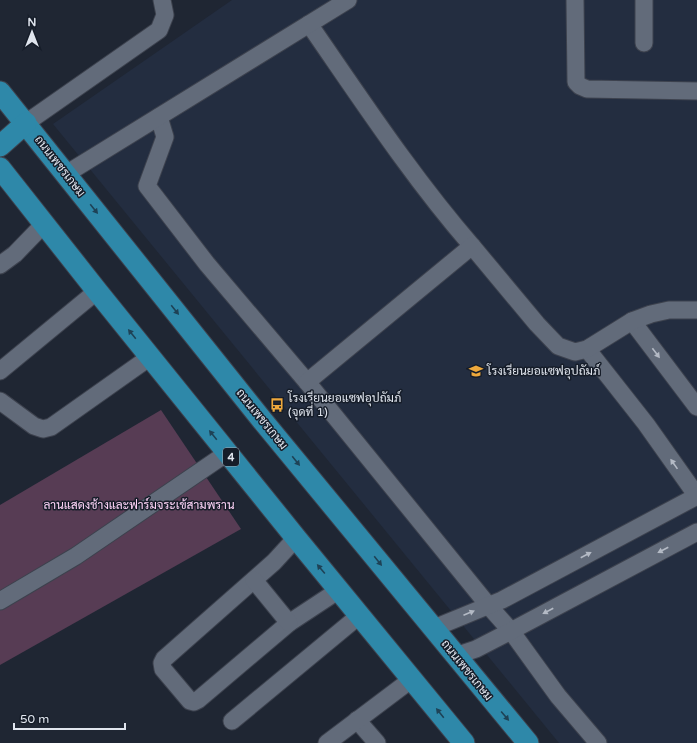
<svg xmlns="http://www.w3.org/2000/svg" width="697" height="743" font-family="'Varela Round',Sarabun,sans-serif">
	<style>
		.built { fill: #232d40 }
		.green { fill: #573c54 }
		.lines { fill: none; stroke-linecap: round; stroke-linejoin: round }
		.minor-casing { stroke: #3d424e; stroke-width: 19 }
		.major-casing { stroke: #3d424e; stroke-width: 23 }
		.minor { stroke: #626b7a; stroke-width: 17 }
		.major { stroke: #2e88a9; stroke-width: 21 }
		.oneway { fill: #1e4256 }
		.oneway2 { fill: #b4bac5 }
		.labels { text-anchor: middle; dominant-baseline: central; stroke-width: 3; stroke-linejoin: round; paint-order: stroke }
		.shield { fill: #161d29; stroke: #a3a9b3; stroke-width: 1 }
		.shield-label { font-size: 11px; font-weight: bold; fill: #e0e5ee }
		.street-label { font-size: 12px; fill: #e0e5ee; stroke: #161d29 }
		.poi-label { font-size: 12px; fill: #e0e5ee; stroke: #161d29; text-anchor: start }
		.park-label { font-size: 12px; fill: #fed4f8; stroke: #161d29 }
	</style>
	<rect width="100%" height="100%" fill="#1f2633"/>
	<polygon class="built" points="232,0 697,0 697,743 559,743 53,124"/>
	<polygon class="green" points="161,410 241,529 0,665 0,505"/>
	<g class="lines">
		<defs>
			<g id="minor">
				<polyline points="575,0 576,82 580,86 587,89 697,91"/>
				<polyline points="644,0 644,43"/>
				<path d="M309 24C361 99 412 177 472 246"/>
				<polyline points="159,117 165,137 147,186 207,264 307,382 488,605 511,631 558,696 598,743"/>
				<polyline points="26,123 159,30 165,15 162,0"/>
				<polyline points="66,174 348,0"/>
				<polyline points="0,265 15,254 44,224"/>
				<polyline points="632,321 697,407"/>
				<polyline points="587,349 646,424 697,496"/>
				<polyline points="0,371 97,291"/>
				<polyline points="307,382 472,246 537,324 558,346 575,352 587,349 632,321 651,314 669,310 697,310"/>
				<polyline points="0,401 34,426 43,429 51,427 150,357"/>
				<polyline points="296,538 274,562 164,659 162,663 163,669 190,701 194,702 198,700 289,623 339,590"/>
				<polyline points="254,580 289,623"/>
				<polyline points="0,601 76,556 227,453"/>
				<polyline points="434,628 502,600 697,496"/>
				<polyline points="455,656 476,649 511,631 697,532"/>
				<polyline points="357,720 377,743"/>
				<polyline points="232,721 360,615"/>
				<polyline points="327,743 412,679"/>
			</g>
			<g id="major">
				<polyline points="0,92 262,420 528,743"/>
				<polyline points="0,146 26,123"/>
				<polyline points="0,168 97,291 296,538 464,743"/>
			</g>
		</defs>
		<use href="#minor" class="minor-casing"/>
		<use href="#major" class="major-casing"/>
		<use href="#minor" class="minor"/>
		<use href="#major" class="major"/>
	</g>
	<defs><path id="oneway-solid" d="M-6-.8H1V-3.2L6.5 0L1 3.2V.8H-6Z"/></defs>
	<g class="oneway">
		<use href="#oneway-solid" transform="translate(94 209) rotate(51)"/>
		<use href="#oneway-solid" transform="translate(175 310) rotate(51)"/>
		<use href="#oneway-solid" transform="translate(132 334) rotate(-129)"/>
		<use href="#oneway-solid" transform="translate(213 435) rotate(-129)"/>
		<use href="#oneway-solid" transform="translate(296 461) rotate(51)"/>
		<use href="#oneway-solid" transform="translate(378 561) rotate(51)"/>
		<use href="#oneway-solid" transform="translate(321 569) rotate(-130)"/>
		<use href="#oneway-solid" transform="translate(440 713) rotate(-129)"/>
		<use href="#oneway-solid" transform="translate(505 716) rotate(50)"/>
	</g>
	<g class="oneway2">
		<use href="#oneway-solid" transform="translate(656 353) rotate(53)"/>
		<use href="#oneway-solid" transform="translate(674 464) rotate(-125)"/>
		<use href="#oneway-solid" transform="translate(663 550) rotate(152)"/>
		<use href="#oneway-solid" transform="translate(586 555) rotate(-28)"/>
		<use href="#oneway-solid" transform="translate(548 611) rotate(152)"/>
		<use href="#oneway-solid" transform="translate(469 613) rotate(-23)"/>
	</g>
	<defs>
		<symbol id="school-bare" viewBox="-9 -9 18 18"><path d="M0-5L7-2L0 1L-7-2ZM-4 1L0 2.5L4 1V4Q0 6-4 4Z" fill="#eea83c" stroke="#161d29" stroke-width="2.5" paint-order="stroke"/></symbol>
		<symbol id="bus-bare" viewBox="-9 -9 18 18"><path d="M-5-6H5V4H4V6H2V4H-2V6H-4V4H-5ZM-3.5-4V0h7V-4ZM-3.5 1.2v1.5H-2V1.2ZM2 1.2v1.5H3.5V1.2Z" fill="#eea83c" stroke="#161d29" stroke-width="2.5" paint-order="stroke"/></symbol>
	</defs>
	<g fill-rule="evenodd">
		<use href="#school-bare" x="466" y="361" width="20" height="20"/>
		<use href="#bus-bare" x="267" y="395" width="20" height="20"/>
	</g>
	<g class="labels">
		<rect class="shield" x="223" y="448" width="16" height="18" rx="3"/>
		<g class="shield-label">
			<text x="231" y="457">4</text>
		</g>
		<g class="street-label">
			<text transform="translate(60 166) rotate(52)">ถนนเพชรเกษม</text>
			<text transform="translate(262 419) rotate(51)">ถนนเพชรเกษม</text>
			<text transform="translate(467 670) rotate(51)">ถนนเพชรเกษม</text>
		</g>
		<g class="poi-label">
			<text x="487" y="371">โรงเรียนยอแซฟอุปถัมภ์</text>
			<text x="288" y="398">โรงเรียนยอแซฟอุปถัมภ์<tspan x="288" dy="14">(จุดที่ 1)</tspan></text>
		</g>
		<g class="park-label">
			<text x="139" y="505">ลานแสดงช้างและฟาร์มจระเข้สามพราน</text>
		</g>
	</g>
	<g transform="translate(32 32)" stroke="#161d29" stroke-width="3" paint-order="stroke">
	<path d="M0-3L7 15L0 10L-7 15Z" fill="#e0e5ee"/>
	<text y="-6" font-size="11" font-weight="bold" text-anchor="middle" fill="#e0e5ee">N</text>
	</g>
	<path d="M14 723v6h111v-6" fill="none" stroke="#e0e5ee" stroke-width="2"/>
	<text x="20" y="723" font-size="12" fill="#e0e5ee" stroke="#161d29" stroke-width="3" paint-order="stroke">50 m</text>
</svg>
